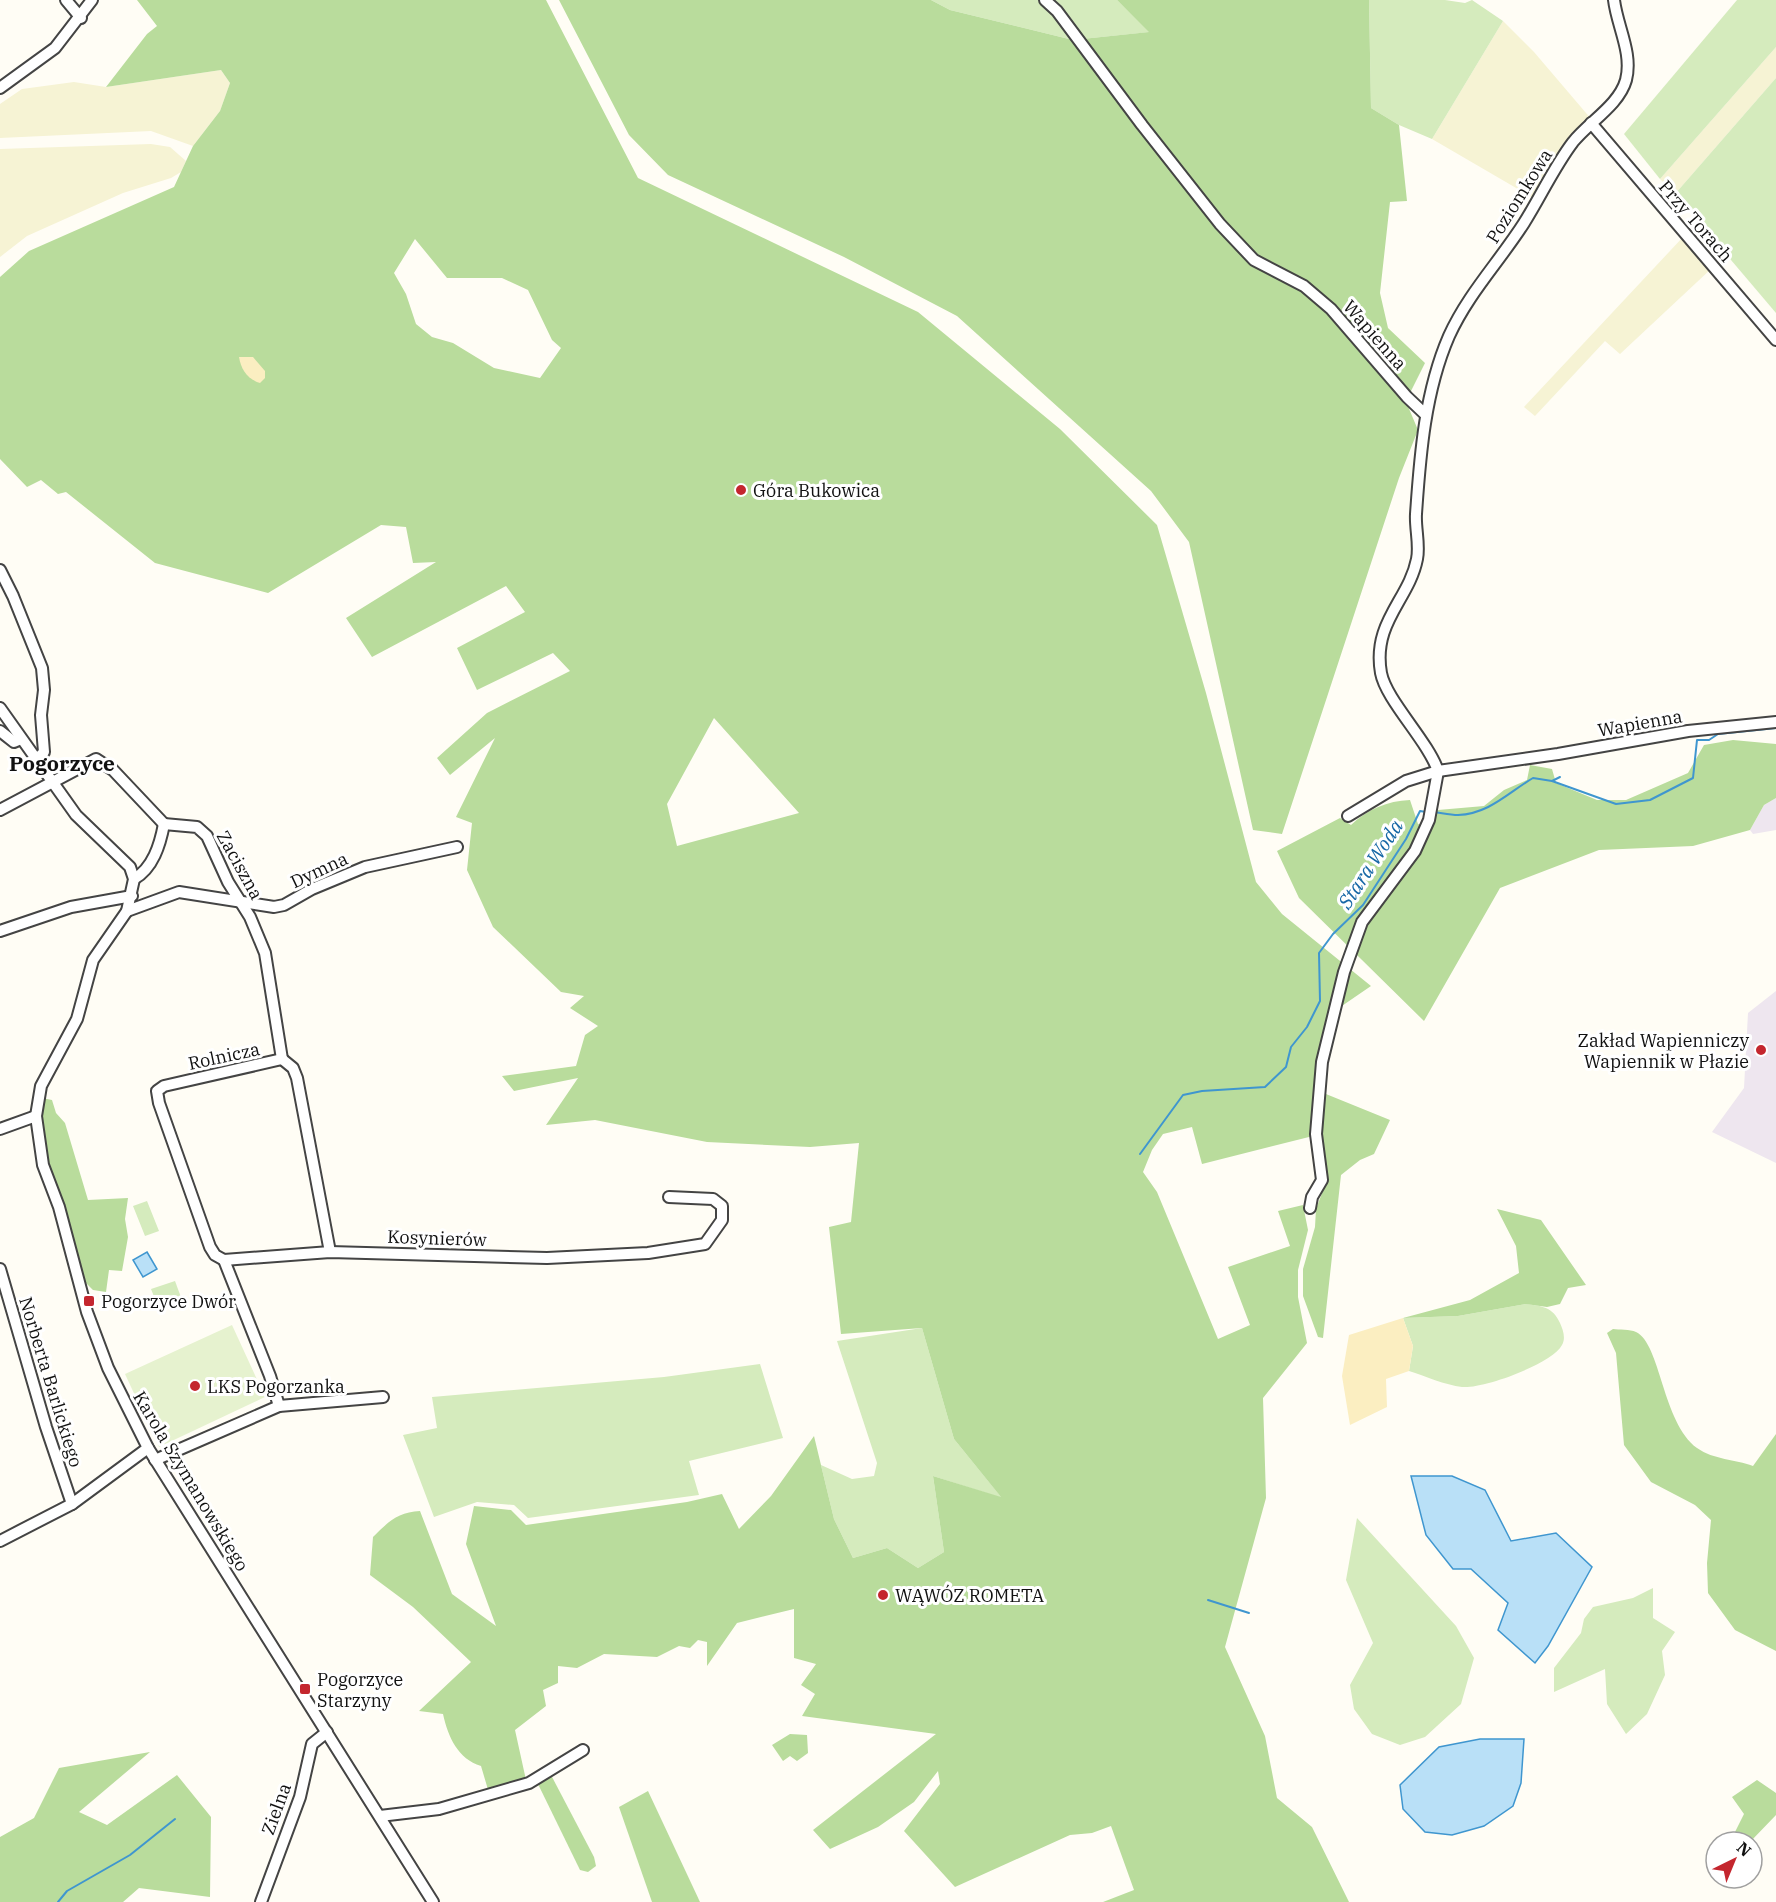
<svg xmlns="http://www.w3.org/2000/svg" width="1776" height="1902" font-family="'IBM Plex Serif',serif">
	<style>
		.industrial { fill: #eee6ef }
		.farmland { fill: #f6f3d4 }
		.green { fill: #d5ebbd }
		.forest { fill: #b9dc9c; fill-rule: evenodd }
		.sand { fill: #fbeec1 }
		.pitch { fill: #e6f2cf }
		.water { fill: #b9e0f7; stroke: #3f96cf; stroke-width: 1.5 }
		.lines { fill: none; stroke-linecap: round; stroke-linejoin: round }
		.stream { stroke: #3f96cf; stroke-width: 2 }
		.minor-casing { stroke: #444; stroke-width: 14 }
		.minor { stroke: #fff; stroke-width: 10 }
		.poi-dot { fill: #c4262e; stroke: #fff; stroke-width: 2 }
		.labels { text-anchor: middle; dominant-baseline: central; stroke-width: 6; stroke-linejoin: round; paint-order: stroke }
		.street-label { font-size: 18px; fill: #111; stroke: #fff }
		.poi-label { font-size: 18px; fill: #111; stroke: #fff; text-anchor: start }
		.water-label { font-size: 20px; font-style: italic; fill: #1768a6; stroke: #fff }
		.quarter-label { font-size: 21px; font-weight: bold; fill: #111; stroke: #fff }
	</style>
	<rect width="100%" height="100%" fill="#fffdf5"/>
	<g class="industrial">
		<polygon points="1776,798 1776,830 1753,834 1750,830 1764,805"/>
		<polygon points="1776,991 1776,1163 1712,1132 1744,1088 1748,1013"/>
	</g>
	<g class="farmland">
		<polygon points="1503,21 1534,52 1592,120 1535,199 1432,139"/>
		<polygon points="1776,47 1776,78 1675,194 1660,179"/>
		<polygon points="221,70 230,83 220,111 193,146 151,131 0,138 0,104 22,89 74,82 106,87"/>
		<polygon points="151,144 170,147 186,161 181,172 171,178 123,193 27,236 0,257 0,149"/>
		<polygon points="1684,236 1712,268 1620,354 1605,341 1535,416 1524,407"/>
	</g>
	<g class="green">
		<polygon points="931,0 1039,0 1073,40 950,10"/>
		<polygon points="1051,0 1117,0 1150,32 1082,39"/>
		<polygon points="1369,0 1445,0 1465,3 1472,0 1503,21 1432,139 1399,125 1371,108"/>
		<polygon points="1737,0 1776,0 1776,47 1660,179 1624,134"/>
		<polygon points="1776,78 1776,313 1675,194"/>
		<polygon points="147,1201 159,1231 145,1236 133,1206"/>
		<polygon points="175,1281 182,1300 159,1309 151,1289"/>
		<path d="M1526 1304C1542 1306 1553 1307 1560 1323 1563 1330 1566 1338 1562 1345 1552 1364 1483 1389 1462 1387 1445 1385 1425 1376 1409 1371L1413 1346 1403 1318 1458 1316Z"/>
		<polygon points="922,1328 954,1439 1002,1498 933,1476 944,1552 918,1568 887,1548 853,1558 834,1519 821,1465 852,1479 874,1476 877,1463 837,1341"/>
		<polygon points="760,1364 783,1438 689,1461 699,1495 528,1518 514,1505 477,1502 434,1517 403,1435 437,1428 432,1397 664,1377"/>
		<polygon points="1357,1518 1456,1626 1474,1658 1461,1704 1425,1737 1400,1745 1372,1734 1354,1709 1350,1685 1373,1643 1346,1580"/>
		<polygon points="1653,1588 1653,1618 1675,1632 1662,1651 1665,1675 1647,1714 1626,1734 1607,1704 1605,1669 1554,1692 1554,1668 1581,1633 1584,1619 1593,1607 1633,1598"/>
	</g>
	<g class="forest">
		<path d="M137 0H546L638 178 918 312 1060 429 1157 525 1206 693 1256 882 1282 914 1371 986 1336 1010 1313 1136 1202 1164 1192 1127 1163 1134 1152 1150 1143 1172 1157 1192 1218 1339 1250 1325 1228 1267 1290 1246 1278 1211 1303 1205 1308 1230 1298 1270V1297L1307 1343 1263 1398 1266 1498 1225 1647 1265 1736 1277 1798 1312 1827 1349 1902H1103L1134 1890 1111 1826 1092 1833 1070 1835 955 1887 904 1831 940 1784 938 1771 914 1802 878 1827 830 1849 813 1830 936 1734 802 1716 815 1694 801 1685 816 1664 794 1658V1609L737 1623 707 1666V1642L698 1640 690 1648 679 1646 657 1657 604 1654 577 1668 558 1666V1683L543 1690 546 1706 515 1730 526 1780 489 1793 481 1766C458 1759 448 1737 443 1714L419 1711 471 1662 413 1607 370 1575 373 1537C388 1522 398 1512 420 1511L452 1594 496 1626 466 1544 474 1506 511 1510 526 1525 687 1502 722 1494 739 1529 771 1496 814 1436 834 1519 853 1558 887 1548 918 1568 944 1552 933 1476 1001 1497 954 1439 922 1328 841 1334 829 1227 851 1222 859 1143 810 1147 707 1142 595 1120 546 1125 578 1078 514 1091 502 1076 576 1066 585 1035 598 1026 570 1008 584 996 561 992 493 927 467 870 472 823 456 817 495 738 450 775 437 758 487 713 570 671 553 653 477 690 457 648 525 612 506 586 372 657 346 618 436 562 413 563 406 527 381 525 268 593 155 563 66 492 58 494 41 480 27 487 0 459V277L29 251 174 187 193 146 220 111 230 83 221 70 106 87 147 34 157 26ZM415 239 447 278H502L528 290 552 340 561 348 540 378 494 368 453 343 432 337 416 324 406 294 394 273ZM714 718 799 813 677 846 667 804Z"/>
		<polygon points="559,0 931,0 950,10 1073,40 1215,228 1253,264 1303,291 1329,314 1407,404 1418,430 1399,478 1282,834 1253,830 1189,542 1151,491 957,316 844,257 668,175 629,135"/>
		<polygon points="1117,0 1369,0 1371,108 1399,125 1407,201 1390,202 1380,293 1388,328 1425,363 1410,393 1338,310 1306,281 1259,259 1222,222 1082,39 1149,32"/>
		<path d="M1733 740 1776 744V798L1764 805 1750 830 1693 846 1599 850 1500 888 1424 1021 1299 898 1277 851 1340 818 1351 825C1368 809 1387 801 1410 800L1418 824 1429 827 1438 810 1484 806 1504 790 1527 780 1530 765 1552 769 1556 783 1597 800H1626L1688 773 1704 745Z"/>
		<polygon points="1321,1092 1390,1120 1374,1154 1360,1160 1341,1175 1323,1338 1318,1337 1303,1296 1303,1269 1315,1227 1316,1209 1327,1180 1321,1138"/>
		<polygon points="42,1098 52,1100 56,1113 65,1123 88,1200 128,1198 125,1219 128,1237 122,1271 109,1270 106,1292 93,1290 83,1280 40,1133"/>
		<polygon points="1497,1209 1541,1220 1586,1285 1568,1288 1560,1304 1547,1307 1526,1304 1458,1316 1403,1318 1470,1300 1519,1273 1516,1246"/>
		<path d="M1613 1329C1619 1330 1630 1329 1636 1332 1661 1344 1662 1422 1697 1448 1714 1460 1735 1459 1753 1466L1776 1434V1651L1735 1630 1708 1593 1707 1563 1711 1520 1695 1505 1651 1482 1624 1445 1616 1353 1607 1333Z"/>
		<polygon points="790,1734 807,1735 808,1753 797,1761 790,1756 783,1761 772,1745"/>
		<polygon points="150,1752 79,1812 107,1825 177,1775 211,1817 210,1897 139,1888 123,1902 0,1902 0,1837 34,1818 59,1768"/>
		<polygon points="551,1775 594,1857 596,1866 588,1872 580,1870 537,1782"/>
		<polygon points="1757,1780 1776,1793 1776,1815 1750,1842 1730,1842 1744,1814 1732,1797"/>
		<polygon points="648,1791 700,1902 652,1902 619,1807"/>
	</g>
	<g class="sand">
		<path d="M239 357H253L265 371V378L260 383C247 379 241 369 239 357Z"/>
		<polygon points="1403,1318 1413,1346 1409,1371 1386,1379 1387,1407 1350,1425 1342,1376 1349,1335"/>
	</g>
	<polygon class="pitch" points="232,1325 265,1397 159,1447 125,1374"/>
	<g class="water">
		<polygon points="147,1252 157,1269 143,1277 133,1260"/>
		<polygon points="1411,1476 1452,1476 1485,1490 1511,1541 1556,1533 1592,1567 1548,1646 1535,1663 1498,1630 1508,1603 1471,1569 1453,1569 1426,1535"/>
		<polygon points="1480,1739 1524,1739 1521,1783 1513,1806 1484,1826 1452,1835 1425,1832 1403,1809 1400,1785 1439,1747"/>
	</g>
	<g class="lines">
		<g class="stream">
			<polyline points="1552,781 1560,777"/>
			<path d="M1434 812C1442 813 1450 815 1458 815 1489 814 1509 792 1533 778L1552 781 1616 804 1650 800 1693 778 1697 740H1709L1718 734 1776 728"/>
			<polyline points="1140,1154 1183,1095 1202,1091 1265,1087 1286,1067 1291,1047 1307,1027 1320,1001 1319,953 1333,934 1363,905 1406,839 1420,811 1426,812"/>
			<polyline points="1208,1600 1249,1613"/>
			<polyline points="58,1902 67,1891 130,1855 175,1819"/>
		</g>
		<defs>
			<g id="minor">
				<polyline points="66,0 81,18"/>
				<polyline points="1045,0 1057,11 1142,125 1220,224 1254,260 1304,286 1331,309 1407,397 1426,415"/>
				<polyline points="0,88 55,48 92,0"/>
				<polyline points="1591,123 1776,340"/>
				<polyline points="0,570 13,596 42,668 44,690 41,715 44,752 36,760"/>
				<polyline points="0,708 76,815 130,867 134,879 127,911 93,960 77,1019 41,1086 36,1116 43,1165 59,1207 87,1312 108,1368 148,1448 433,1902"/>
				<polyline points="0,731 14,742 21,739"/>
				<polyline points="0,810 96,759 113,770 164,824"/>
				<polyline points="1348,816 1406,781 1438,771 1558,754 1688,731 1776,722"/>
				<polyline points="164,824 197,827 207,836 228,882 250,917 265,953 282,1059"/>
				<path d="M134 879C153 868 160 845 164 824"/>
				<polyline points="127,911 179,892 274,907 284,905 312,889 365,867 457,847"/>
				<polyline points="0,931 71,907 132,896"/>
				<polyline points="282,1059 293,1068 297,1078 330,1252"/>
				<polyline points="0,1129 36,1116"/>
				<path d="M1310 1208 1312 1197 1322 1180 1316 1134 1322 1062 1344 972 1362 922 1415 851 1429 820 1438 771C1428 741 1386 700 1381 673 1372 622 1409 600 1417 559 1420 545 1415 528 1416 514 1420 455 1425 391 1449 336 1468 294 1499 262 1524 223 1541 196 1554 167 1573 142 1589 122 1619 105 1626 80 1633 53 1617 26 1614 0"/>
				<polyline points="224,1260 215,1255 210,1247 159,1103 157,1091 164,1086 282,1059"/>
				<polyline points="0,1269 46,1427 72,1504"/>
				<polyline points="279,1406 270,1376 224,1260 330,1252 547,1258 648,1253 705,1244 722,1220 722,1206 713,1199 669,1197"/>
				<polyline points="155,1460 279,1406 383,1397"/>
				<polyline points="0,1541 72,1504 148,1448"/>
				<polyline points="380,1816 439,1809 529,1783 583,1750"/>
				<polyline points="261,1902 300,1797 312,1744 327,1732"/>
			</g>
		</defs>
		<use href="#minor" class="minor-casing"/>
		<use href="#minor" class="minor"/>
	</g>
	<g class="poi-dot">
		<circle cx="741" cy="490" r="6"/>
		<circle cx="1761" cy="1050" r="6"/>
		<rect x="83" y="1295" width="12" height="12" rx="3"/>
		<circle cx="195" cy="1386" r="6"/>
		<circle cx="883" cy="1595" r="6"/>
		<rect x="299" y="1683" width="12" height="12" rx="3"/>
	</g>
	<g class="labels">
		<g class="street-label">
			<text transform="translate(1519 196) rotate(-58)">Poziomkowa</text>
			<text transform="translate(1696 221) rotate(49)">Przy Torach</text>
			<text transform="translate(1375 335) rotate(49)">Wapienna</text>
			<text transform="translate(1640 723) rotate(-10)">Wapienna</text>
			<text transform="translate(240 865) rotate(61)">Zaciszna</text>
			<text transform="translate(319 870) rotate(-25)">Dymna</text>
			<text transform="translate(224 1056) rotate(-12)">Rolnicza</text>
			<text transform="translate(437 1238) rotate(2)">Kosynierów</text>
			<text transform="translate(51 1382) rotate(73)">Norberta Barlickiego</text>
			<text transform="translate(191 1481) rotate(59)">Karola Szymanowskiego</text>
			<text transform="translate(276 1809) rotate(-70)">Zielna</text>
		</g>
		<g class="poi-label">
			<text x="753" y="490">Góra Bukowica</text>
			<text x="1749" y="1040" text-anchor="end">Zakład Wapienniczy<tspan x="1749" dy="21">Wapiennik w Płazie</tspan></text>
			<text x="101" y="1301">Pogorzyce Dwór</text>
			<text x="207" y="1386">LKS Pogorzanka</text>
			<text x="895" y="1595">WĄWÓZ ROMETA</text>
			<text x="317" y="1679">Pogorzyce<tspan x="317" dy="21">Starzyny</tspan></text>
		</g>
		<g class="water-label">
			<text transform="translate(1370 864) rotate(-57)">Stara Woda</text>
		</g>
		<g class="quarter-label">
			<text x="62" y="763">Pogorzyce</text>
		</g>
	</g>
	<g transform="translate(1734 1860) rotate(43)"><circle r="28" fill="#ffffff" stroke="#a0a0a0" stroke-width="1.5"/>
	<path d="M0-4.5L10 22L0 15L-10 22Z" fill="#c4262e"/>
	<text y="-9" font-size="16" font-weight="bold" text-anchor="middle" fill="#111111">N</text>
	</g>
</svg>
